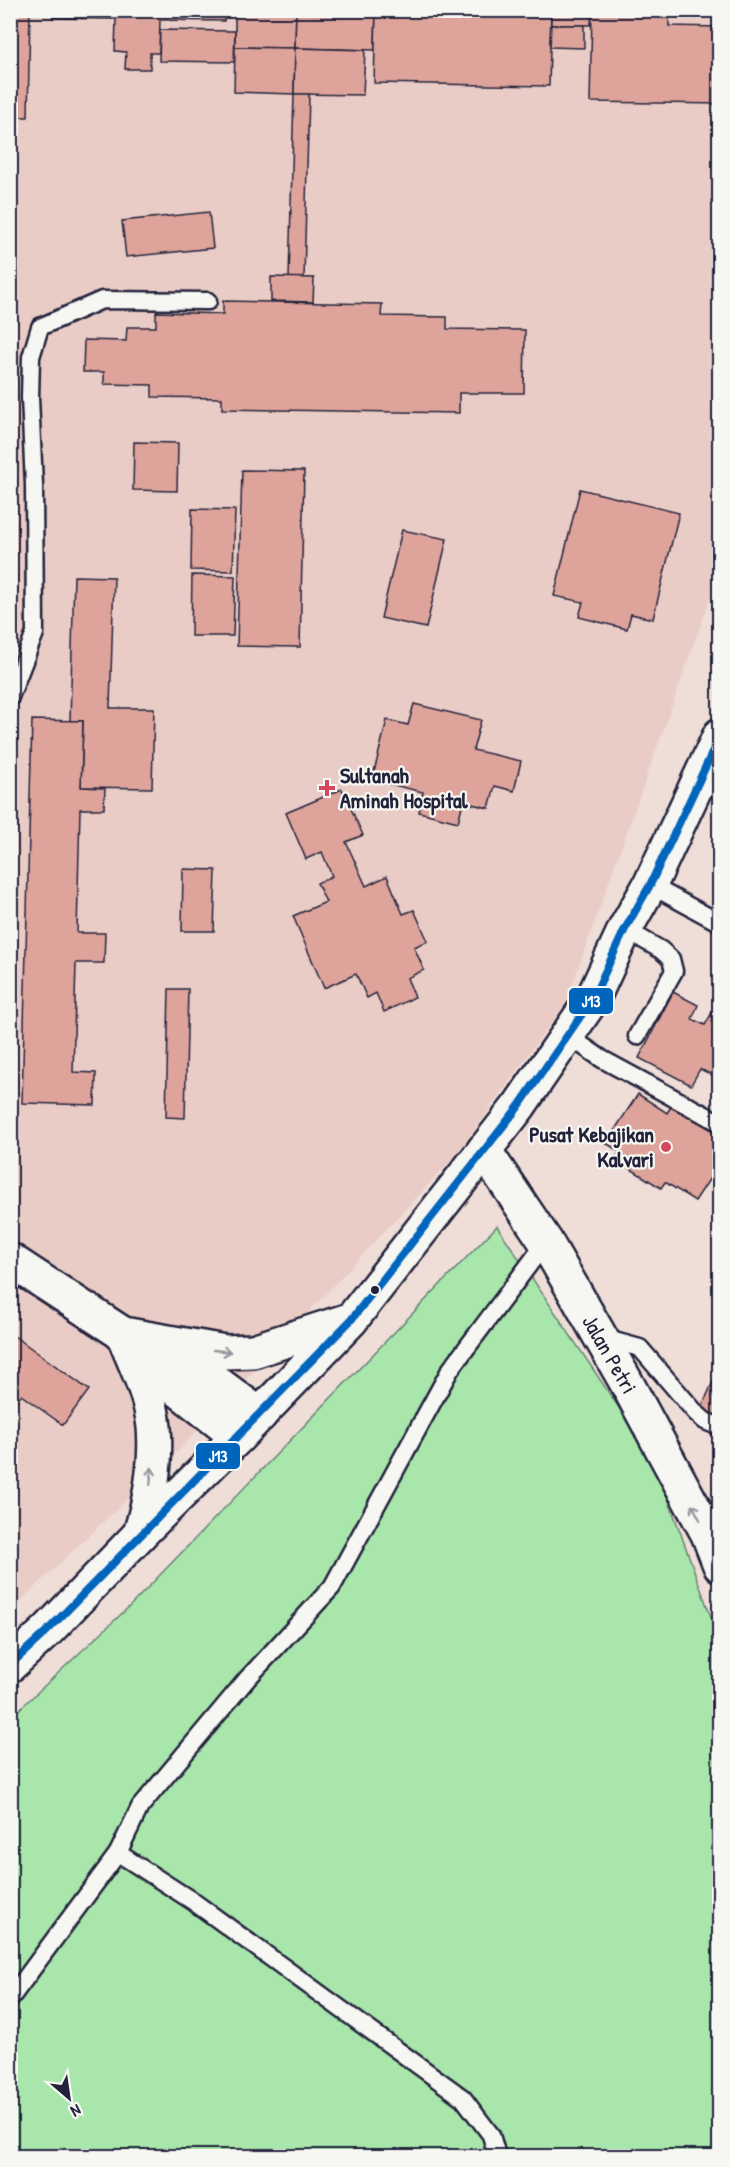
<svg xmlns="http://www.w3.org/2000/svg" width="730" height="2167" viewBox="0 0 730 2167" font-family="'Patrick Hand',sans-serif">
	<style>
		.built { fill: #eaccc6 }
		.green { fill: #a8e6ac; stroke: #658474; stroke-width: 1.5 }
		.building { fill: #dea49b; stroke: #22223b; stroke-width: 1.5 }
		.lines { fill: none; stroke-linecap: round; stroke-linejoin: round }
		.lane-casing { stroke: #22223b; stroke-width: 21 }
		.street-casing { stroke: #22223b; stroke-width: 38 }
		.secondary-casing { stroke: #22223b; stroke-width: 38 }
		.lane { stroke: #f6f6f2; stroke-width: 16 }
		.street { stroke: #f6f6f2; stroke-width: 33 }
		.secondary { stroke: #f6f6f2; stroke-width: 33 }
		.bus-1-casing { stroke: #f6f6f2; stroke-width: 12 }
		.bus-1 { stroke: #0065bd; stroke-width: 8 }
		.oneway { stroke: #9797a0 }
		.poi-dot { fill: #d1495b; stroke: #f6f6f2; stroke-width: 2 }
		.bus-dot { fill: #22223b; stroke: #f6f6f2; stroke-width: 2 }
		.labels { text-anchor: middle; stroke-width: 4.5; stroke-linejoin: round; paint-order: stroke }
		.poi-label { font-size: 22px; font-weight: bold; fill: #22223b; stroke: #f6f6f2; text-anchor: start }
		.street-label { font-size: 22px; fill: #22223b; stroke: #f6f6f2 }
		.line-badge { stroke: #f6f6f2; stroke-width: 2 }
		.badge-label { font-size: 16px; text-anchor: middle; font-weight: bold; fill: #fff }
	</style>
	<rect width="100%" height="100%" fill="#efddd8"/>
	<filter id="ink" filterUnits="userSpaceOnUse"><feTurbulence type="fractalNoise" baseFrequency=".0167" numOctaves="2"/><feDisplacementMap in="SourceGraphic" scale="12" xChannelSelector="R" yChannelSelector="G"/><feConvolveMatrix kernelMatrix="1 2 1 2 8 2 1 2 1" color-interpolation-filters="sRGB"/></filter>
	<g filter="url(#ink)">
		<polygon class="built" points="11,11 719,11 719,574 566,1002 459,1152 182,1447 11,1610"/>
		<polygon class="green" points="497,1226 654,1460 719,1639 719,2156 11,2156 11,1717 130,1606"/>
		<g class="building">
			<polygon points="10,10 30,10 28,117 10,117"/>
			<polygon points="54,10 224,10 224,21 160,20 159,53 150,53 150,69 125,69 126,52 115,51 116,19 53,18"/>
			<polygon points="235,10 296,10 295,48 235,47"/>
			<polygon points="296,10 376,10 375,50 295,48"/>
			<polygon points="376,10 551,10 549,86 374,83"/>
			<polygon points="551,10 592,10 591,25 551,25"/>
			<polygon points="592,10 669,10 669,26 720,27 720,104 590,102"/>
			<polygon points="551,25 584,25 584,48 550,47"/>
			<polygon points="160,30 235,31 234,62 159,61"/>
			<polygon points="235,47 295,48 294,94 234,92"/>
			<polygon points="295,48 365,50 363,95 294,94"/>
			<polygon points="294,94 309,94 304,278 289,278"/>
			<polygon points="209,212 213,248 126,257 122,221"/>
			<polygon points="271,277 314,278 313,302 271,301"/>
			<polygon points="223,301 382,304 381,316 447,317 447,329 525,330 524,393 459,393 459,413 222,409 222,398 152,397 152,385 104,384 104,372 83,372 84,340 126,341 127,327 156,327 156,312 223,314"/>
			<polygon points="134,442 178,443 177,491 133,490"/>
			<polygon points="242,470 304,471 300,647 237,646"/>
			<polygon points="580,489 679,513 653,619 631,614 627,629 579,617 583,602 554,596"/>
			<polygon points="192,509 235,510 233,571 191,570"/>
			<polygon points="402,530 447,539 426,628 381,618"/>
			<polygon points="192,575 235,576 233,636 191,636"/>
			<polygon points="74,576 114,577 110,708 154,708 152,788 81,787 83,721 70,721"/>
			<polygon points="414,704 481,720 473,750 521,761 514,791 495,786 489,808 463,802 458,822 419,812 423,792 372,780 387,720 408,725"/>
			<polygon points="32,720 83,721 81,787 105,788 104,809 80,809 77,933 105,933 104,963 76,963 73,1072 96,1073 95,1105 22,1103"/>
			<polygon points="342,789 363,835 346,842 366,886 387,876 403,914 414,910 428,941 414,947 424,970 407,978 415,997 384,1012 376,993 367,998 356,974 324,988 293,916 326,902 317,883 332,876 322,852 306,859 286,813"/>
			<polygon points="183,869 216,870 214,931 182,931"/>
			<polygon points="169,989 188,989 185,1118 166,1117"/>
			<polygon points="673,992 698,1005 692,1019 705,1025 720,998 720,1079 700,1069 691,1085 639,1058"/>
			<polygon points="638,1094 667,1113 672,1105 720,1135 720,1163 695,1201 665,1182 661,1188 615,1159 620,1152 606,1143"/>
			<polygon points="10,1333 89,1390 63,1425 21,1395 10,1409"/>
			<polygon points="720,1366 720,1422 699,1413"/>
		</g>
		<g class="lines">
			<defs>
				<g id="lane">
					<polyline points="10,697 35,633 34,485 30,398 31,357 40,327 102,300 208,301"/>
					<polyline points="699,778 720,790"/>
					<polyline points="650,885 720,923"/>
					<polyline points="625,929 661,950 671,959 674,971 637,1036"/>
					<polyline points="567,1035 602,1059 720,1123"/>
					<polyline points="600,1337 640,1348 696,1413 705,1421 720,1427"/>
					<polyline points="10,1999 118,1853"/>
					<polyline points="497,2156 491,2135 463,2098 194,1902 118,1853 140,1807 247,1679 332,1587 450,1370 546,1242"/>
				</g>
				<g id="street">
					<polyline points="484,1150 546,1242 625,1380 708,1534 720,1565"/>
					<polyline points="10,1260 123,1334 177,1353 260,1415"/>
					<polyline points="129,1340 157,1373 238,1437"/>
				</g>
				<g id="secondary">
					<polyline points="123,1334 225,1352 253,1351 346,1321"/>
					<path d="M123,1334C135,1364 151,1395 154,1427C157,1461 150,1502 140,1534"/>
					<polyline points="10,1665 48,1630 140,1534 238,1437 351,1320 519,1106 593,998 625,929 650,885 720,735"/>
				</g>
			</defs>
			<use href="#lane" class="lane-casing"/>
			<use href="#street" class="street-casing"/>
			<use href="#secondary" class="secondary-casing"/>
			<use href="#lane" class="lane"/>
			<use href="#street" class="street"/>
			<use href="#secondary" class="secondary"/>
			<defs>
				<polyline id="bus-1" points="10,1665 48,1630 351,1320 519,1106 593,998 625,929 650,885 720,736"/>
			</defs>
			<use href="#bus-1" class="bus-1-casing"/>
			<use href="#bus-1" class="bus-1"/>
		</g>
		<defs><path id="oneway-shaft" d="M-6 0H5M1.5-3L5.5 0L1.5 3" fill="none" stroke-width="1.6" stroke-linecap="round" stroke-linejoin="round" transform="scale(1.5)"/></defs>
		<g class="oneway">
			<use href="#oneway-shaft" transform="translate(222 1351) rotate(6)"/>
			<use href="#oneway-shaft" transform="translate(151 1476) rotate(-85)"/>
			<use href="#oneway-shaft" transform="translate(696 1512) rotate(-118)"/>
		</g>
	</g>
	<g class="poi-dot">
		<path d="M324 779h6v6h6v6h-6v6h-6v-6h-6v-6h6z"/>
		<circle cx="666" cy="1147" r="6"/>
	</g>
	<circle class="bus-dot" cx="375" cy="1290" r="5"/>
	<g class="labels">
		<g class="poi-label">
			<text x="340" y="783">Sultanah<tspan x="340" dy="25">Aminah Hospital</tspan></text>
			<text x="654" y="1142" text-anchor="end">Pusat Kebajikan<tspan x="654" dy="25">Kalvari</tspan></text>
		</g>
		<g class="street-label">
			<text transform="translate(610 1354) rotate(60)" y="8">Jalan Petri</text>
		</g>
	</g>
	<g class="line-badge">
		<rect x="568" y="987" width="46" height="28" rx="6" fill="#0065bd"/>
		<rect x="195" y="1442" width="46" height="28" rx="6" fill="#0065bd"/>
	</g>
	<g class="badge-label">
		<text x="591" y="1007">J13</text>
		<text x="218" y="1462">J13</text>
	</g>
	<rect width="730" height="2167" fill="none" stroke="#f6f6f2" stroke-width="36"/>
	<rect x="18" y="18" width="694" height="2131" fill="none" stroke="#22223b" stroke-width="2" filter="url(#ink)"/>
	<g transform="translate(69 2098) rotate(151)" stroke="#f6f6f2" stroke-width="4.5" paint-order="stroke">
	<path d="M0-4.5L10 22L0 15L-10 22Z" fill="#22223b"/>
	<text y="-9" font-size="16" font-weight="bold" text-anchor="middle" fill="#22223b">N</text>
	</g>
</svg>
